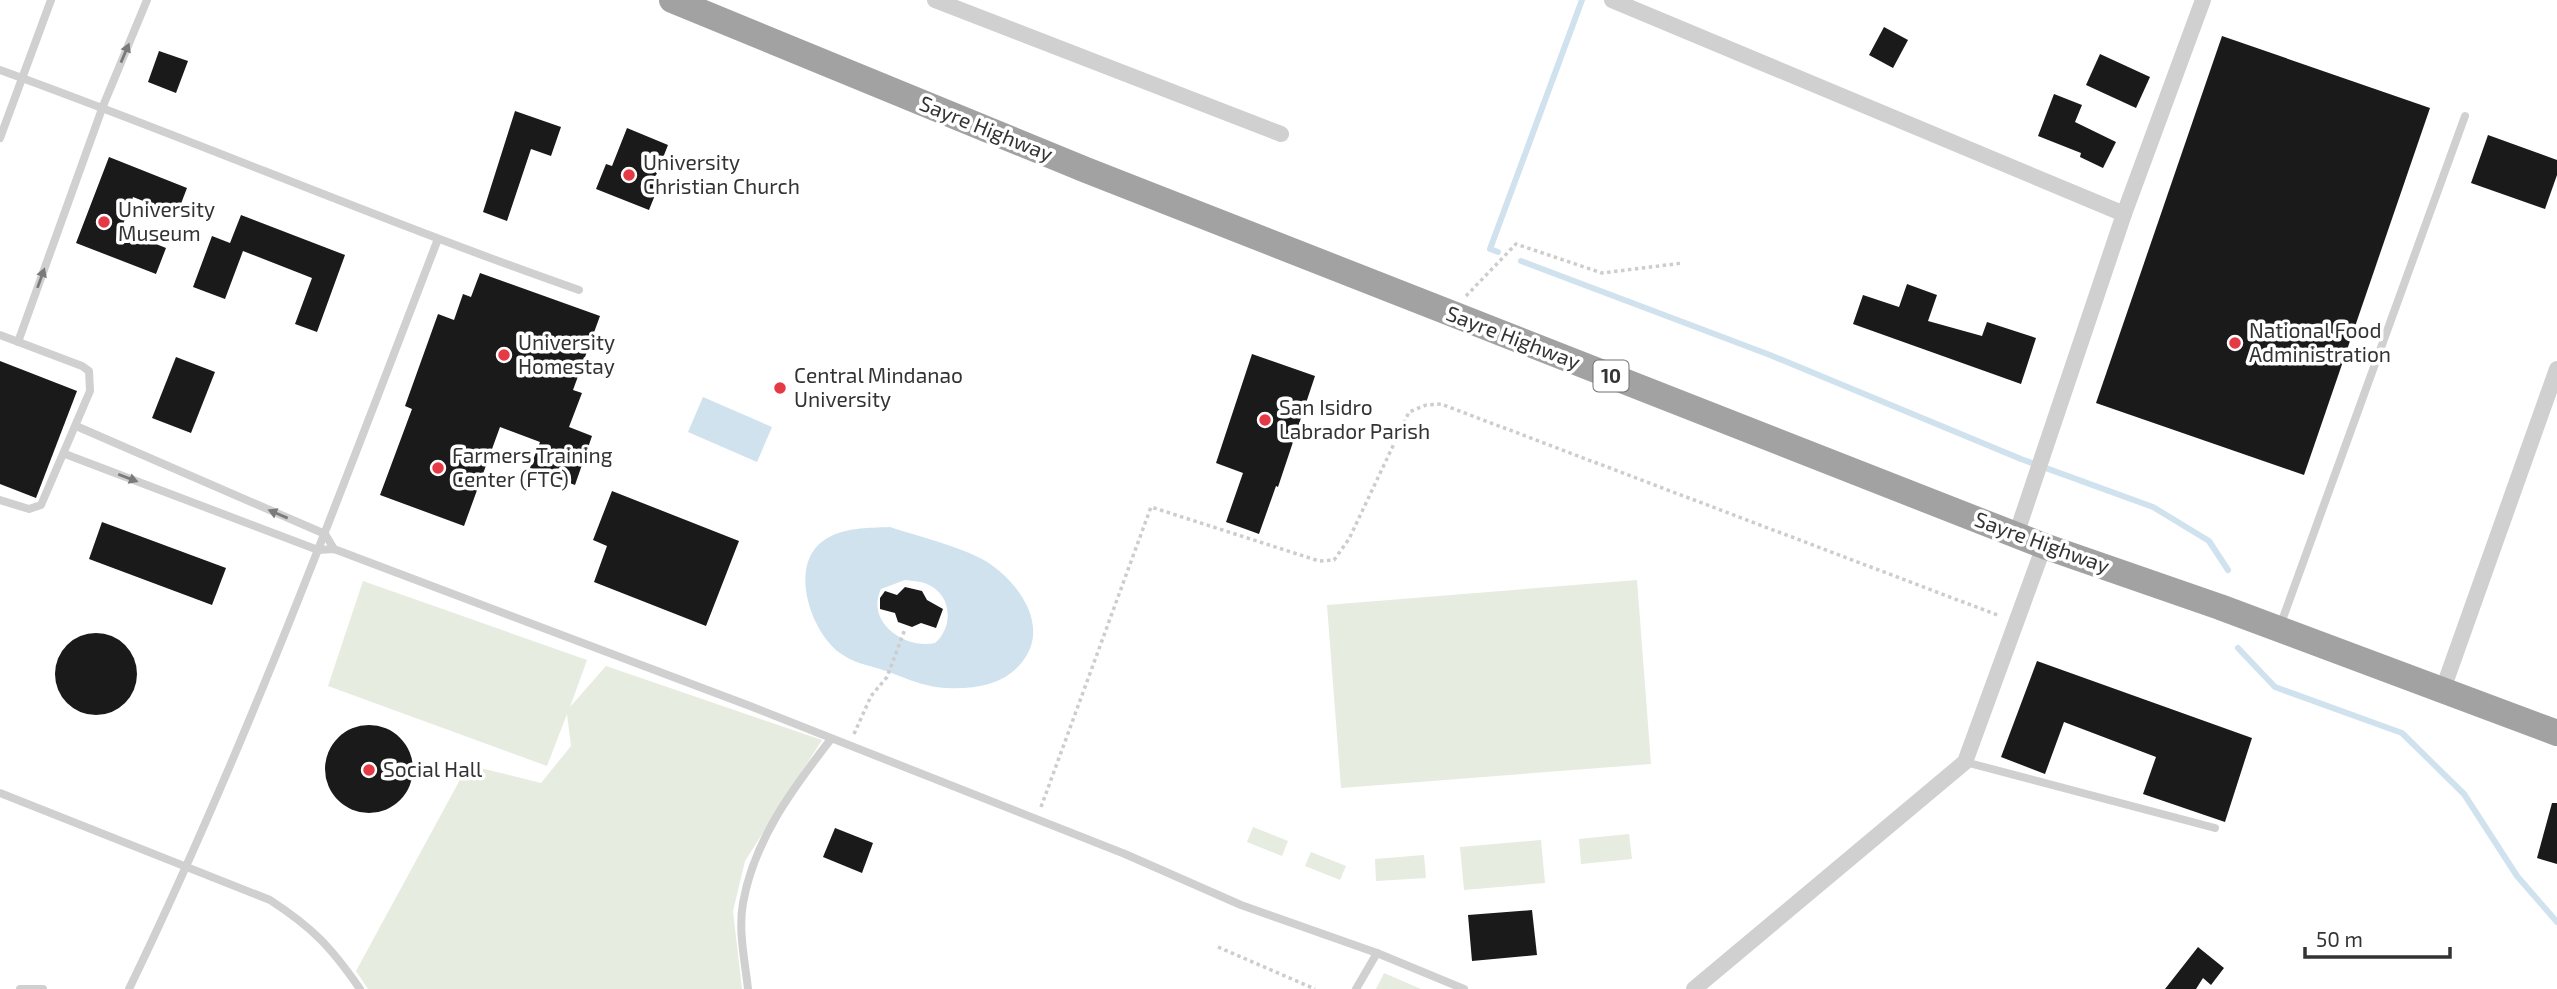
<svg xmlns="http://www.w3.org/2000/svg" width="2557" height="989" viewBox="0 0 2557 989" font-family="'Exo 2',sans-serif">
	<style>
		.green { fill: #e6ecdf }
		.water { fill: #cfe2ee; fill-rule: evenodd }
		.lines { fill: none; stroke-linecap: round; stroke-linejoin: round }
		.stream { stroke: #cfe2ee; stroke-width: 6 }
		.building { fill: #1a1a1a }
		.path { stroke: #cdcdcd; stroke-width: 3.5; stroke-dasharray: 3.5 3.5; stroke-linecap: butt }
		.service { stroke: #d0d0d0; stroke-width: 8 }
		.minor { stroke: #d0d0d0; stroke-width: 16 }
		.trunk { stroke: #a2a2a2; stroke-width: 26 }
		.oneway { fill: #7a7a7a }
		.poi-dot { fill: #e63946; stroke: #fff; stroke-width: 2.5 }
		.labels { text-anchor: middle; stroke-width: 7; stroke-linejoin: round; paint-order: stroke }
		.shield { fill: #fff; stroke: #707070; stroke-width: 2 }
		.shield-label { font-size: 19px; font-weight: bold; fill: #333 }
		.street-label { font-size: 21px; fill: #333; stroke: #fff }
		.poi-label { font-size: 21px; fill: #333; stroke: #fff; text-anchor: start }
	</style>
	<rect width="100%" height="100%" fill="#fff"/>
	<g class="green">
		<polygon points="1637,580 1651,764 1341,788 1327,605"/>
		<polygon points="363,581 587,660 570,707 606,666 822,740 745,861 733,911 742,989 368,989 356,971 468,765 541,783 571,746 567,714 547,766 328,686"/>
		<polygon points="1253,827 1288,841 1282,856 1247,842"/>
		<polygon points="1629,834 1632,859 1581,864 1579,839"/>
		<polygon points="1541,840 1545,883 1464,890 1460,847"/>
		<polygon points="1311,852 1346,866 1340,880 1305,866"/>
		<polygon points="1424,855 1426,878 1376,881 1375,859"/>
		<polygon points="1384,973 1421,989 1376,989"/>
	</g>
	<g class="water">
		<polygon points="703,397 772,427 757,462 688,432"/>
		<path d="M890,527C920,537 952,544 980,558C1013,575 1050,621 1025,658C1010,680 987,687 961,688C926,690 911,679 880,669C866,665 852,662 840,653C811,632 788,566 823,541C842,527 868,528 890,527ZM905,580C912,581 920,581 927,584C952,594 954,627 935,643C905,650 865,622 881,589Z"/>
	</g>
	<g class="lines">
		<g class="stream">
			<polyline points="1498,252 1490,249 1582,0"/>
			<polyline points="1521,261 1770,355 2021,459 2153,507 2209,541 2228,570"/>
			<polyline points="2238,648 2275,687 2402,733 2464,794 2517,876 2557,922"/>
		</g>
	</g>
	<g class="building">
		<polygon points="1884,27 1908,40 1893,68 1869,55"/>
		<polygon points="2222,36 2430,108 2304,475 2096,403"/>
		<polygon points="159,51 188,61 176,93 148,82"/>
		<polygon points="2100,54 2150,77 2136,108 2086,85"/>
		<polygon points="2054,94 2082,105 2075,122 2116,142 2103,168 2080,157 2081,153 2038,136"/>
		<polygon points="515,111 561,127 551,156 531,149 507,221 483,212"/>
		<polygon points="627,128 668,145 653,183 659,185 649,210 596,189 606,164 612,166"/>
		<polygon points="2488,135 2557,160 2557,175 2545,209 2471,183"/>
		<polygon points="109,157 187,188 177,214 133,197 121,230 166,248 156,274 76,243"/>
		<polygon points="241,215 345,255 317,332 295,324 312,278 243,251 225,299 193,287 212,236 230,243"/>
		<polygon points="480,273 600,316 573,390 582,393 569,427 592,436 575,485 530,468 540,442 500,427 464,526 380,495 412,409 405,406 438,314 454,320 463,294 471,297"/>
		<polygon points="1907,284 1937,295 1928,321 1982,336 1987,322 2036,338 2021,384 1853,324 1863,295 1899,307"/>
		<polygon points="1252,354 1315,376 1278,487 1276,486 1259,534 1226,522 1243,473 1216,463"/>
		<polygon points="176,357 215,372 191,433 152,418"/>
		<polygon points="0,361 77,391 36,498 0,484"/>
		<polygon points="612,491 739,541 706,626 594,582 607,546 593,540"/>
		<polygon points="102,522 226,568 212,605 89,559"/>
		<polygon points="905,587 922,591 927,600 943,609 936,628 921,623 912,627 898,622 895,613 880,609 880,598 885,591 897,595"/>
		<circle cx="96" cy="674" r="41"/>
		<polygon points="2037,661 2252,738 2225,822 2143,794 2156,757 2064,722 2045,774 2001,757"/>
		<circle cx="369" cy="769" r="44"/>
		<polygon points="2552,803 2557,803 2557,864 2537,858"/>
		<polygon points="835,828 873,843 862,873 823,857"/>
		<polygon points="1532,910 1537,955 1472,961 1468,915"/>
		<polygon points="2198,947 2224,968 2211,985 2203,978 2196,989 2165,989"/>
	</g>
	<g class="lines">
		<g class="path">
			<polyline points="1466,296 1516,244 1602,273 1683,263"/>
			<polyline points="854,734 871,696 887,677 905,629"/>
			<polyline points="1041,807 1151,507 1319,561 1334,560 1349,539 1409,412 1426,405 1441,404 2000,616"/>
			<polyline points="1218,947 1315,989"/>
		</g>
		<g class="service">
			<path d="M0,70C194,140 384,222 579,290"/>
			<polyline points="0,138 51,0"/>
			<polyline points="0,335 82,366 89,371 90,391 41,505 29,509 0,500"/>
			<polyline points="18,342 103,106 147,0"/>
			<polyline points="76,426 325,534 334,549"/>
			<polyline points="65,454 318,550 334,549 750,706 1125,854 1241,905 1377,953 1464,989"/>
			<polyline points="2280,626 2465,116"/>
			<polyline points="1965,762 2215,828"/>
			<path d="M0,793L270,900C313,928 331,947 360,989"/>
			<polyline points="20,989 43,989"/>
			<path d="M129,989C247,745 341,491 438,239"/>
			<path d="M748,989C745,961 738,931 743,903C754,840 793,788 831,739"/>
			<polyline points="1356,989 1377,953"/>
		</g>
		<g class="minor">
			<polyline points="935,0 1281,134"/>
			<polyline points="1612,0 2124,214"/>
			<polyline points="2016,535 2124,214 2203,0"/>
			<polyline points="2443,689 2557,369"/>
			<polyline points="1694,989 1965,762 2044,546"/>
		</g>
		<polyline class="trunk" points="672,0 1086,170 2044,546 2220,607 2557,733"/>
	</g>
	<defs><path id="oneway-solid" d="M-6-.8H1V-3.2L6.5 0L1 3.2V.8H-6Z" transform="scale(1.75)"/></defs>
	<g class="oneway">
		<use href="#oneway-solid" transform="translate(125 53) rotate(-67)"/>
		<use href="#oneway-solid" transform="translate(41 278) rotate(-70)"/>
		<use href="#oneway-solid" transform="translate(128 478) rotate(21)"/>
		<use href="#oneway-solid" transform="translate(278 514) rotate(-157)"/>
	</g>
	<g class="poi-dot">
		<circle cx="629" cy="175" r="7"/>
		<circle cx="104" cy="222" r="7"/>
		<circle cx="2235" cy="343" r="7"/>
		<circle cx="504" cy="355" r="7"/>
		<circle cx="780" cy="388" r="7"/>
		<circle cx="1265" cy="420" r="7"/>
		<circle cx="438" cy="468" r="7"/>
		<circle cx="369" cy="770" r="7"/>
	</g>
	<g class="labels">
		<rect class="shield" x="1593.5" y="360.5" width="35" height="31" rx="5"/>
		<g class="shield-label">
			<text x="1611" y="383">10</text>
		</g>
		<g class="street-label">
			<text transform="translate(986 129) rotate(22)" y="7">Sayre Highway</text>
			<text transform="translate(1513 338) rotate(21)" y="7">Sayre Highway</text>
			<text transform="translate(2042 543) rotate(20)" y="7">Sayre Highway</text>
		</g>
		<g class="poi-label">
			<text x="643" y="170">University<tspan x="643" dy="24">Christian Church</tspan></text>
			<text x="118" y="217">University<tspan x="118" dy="24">Museum</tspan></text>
			<text x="2249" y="338">National Food<tspan x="2249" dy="24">Administration</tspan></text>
			<text x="518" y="350">University<tspan x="518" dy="24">Homestay</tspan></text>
			<text x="794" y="383">Central Mindanao<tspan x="794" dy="24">University</tspan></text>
			<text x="1279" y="415">San Isidro<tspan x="1279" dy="24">Labrador Parish</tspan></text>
			<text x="452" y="463">Farmers Training<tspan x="452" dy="24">Center (FTC)</tspan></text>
			<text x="383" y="777">Social Hall</text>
		</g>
	</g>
	<path d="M2305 947v10h145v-10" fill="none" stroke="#333333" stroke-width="3.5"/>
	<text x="2316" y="947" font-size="21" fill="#333333" stroke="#ffffff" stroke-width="5" paint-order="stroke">50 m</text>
</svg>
